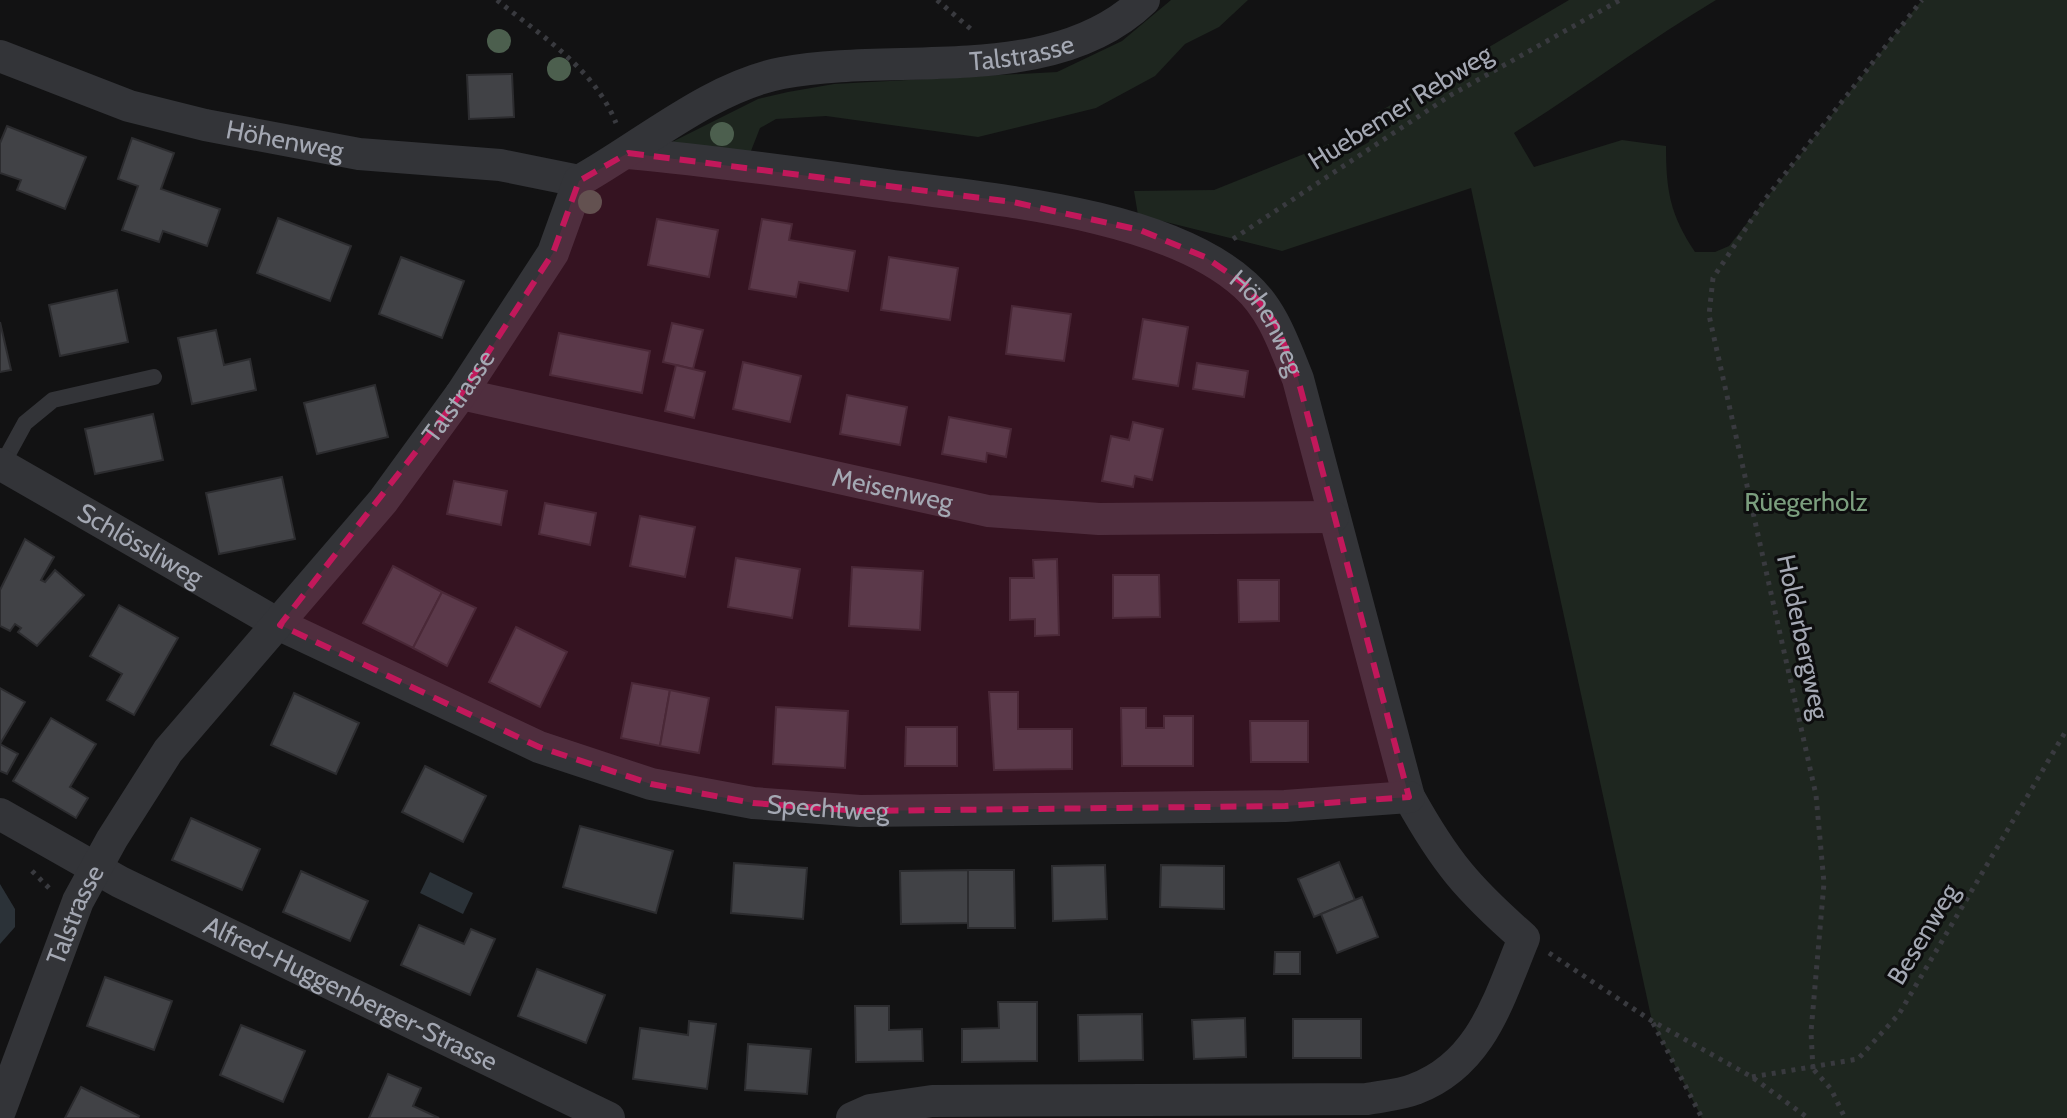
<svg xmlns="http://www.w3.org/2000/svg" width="2067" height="1118" viewBox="0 0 2067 1118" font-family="Cabin,sans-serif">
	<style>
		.green { fill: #1e261f }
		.water { fill: #2b3238 }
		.building { fill: #414246; stroke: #2c2c2f; stroke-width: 2 }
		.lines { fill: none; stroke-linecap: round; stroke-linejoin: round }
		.path { stroke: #393a3f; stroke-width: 5; stroke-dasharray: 4 6; stroke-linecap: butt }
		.service { stroke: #333438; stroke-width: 16 }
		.minor { stroke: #333438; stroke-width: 32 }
		.tree { fill: #4c5f4e }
		.marked { fill: #c2185b; fill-opacity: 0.2; stroke: #c2185b; stroke-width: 6; stroke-dasharray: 16 10; stroke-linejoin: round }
		.labels { text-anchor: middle; stroke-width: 6; stroke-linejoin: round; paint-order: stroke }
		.street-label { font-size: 26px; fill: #a4a8b3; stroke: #0d0d0e }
		.park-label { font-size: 26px; fill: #7b9e7e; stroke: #0d0d0e }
	</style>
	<rect width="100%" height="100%" fill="#121213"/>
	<g class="green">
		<polygon points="1171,0 1248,0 1219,27 1185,44 1155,76 1096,108 978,137 826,116 776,119 760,128 749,156 660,148 758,99 788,92 834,84 1057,72 1122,41"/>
		<path d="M1569,0H1716C1646,42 1582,90 1514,133L1534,167L1622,140L1666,146C1666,191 1670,214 1695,252H1715L1729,246L1922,0H2067V1118H1702L1652,1021L1471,188L1282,251L1138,215L1134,191L1214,190L1334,142L1350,153L1369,142L1377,113Z"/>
	</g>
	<g class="water">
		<polygon points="430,872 473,893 463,914 420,893"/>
		<polygon points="0,884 15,909 15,927 0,944"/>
	</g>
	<g class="building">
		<polygon points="512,74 514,117 469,119 467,75"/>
		<polygon points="7,126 86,157 65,209 17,190 21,180 0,173 0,143"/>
		<polygon points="132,138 174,153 161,189 220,209 207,246 163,231 159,242 122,230 138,186 118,179"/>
		<polygon points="278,218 351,246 330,301 257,273"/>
		<polygon points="657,219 718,230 709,277 648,265"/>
		<polygon points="762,219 792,224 789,240 855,251 848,291 799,282 796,297 749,289"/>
		<polygon points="401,257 464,281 442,338 379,314"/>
		<polygon points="889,257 958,268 950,320 881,310"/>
		<polygon points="117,290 128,342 60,356 49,305"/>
		<polygon points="1012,306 1071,314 1064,361 1006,354"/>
		<polygon points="1143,319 1188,327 1178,386 1133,379"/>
		<polygon points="0,322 11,370 0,372"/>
		<polygon points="672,323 703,330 693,369 663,362"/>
		<polygon points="216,330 224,365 250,359 256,390 192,404 178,338"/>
		<polygon points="559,333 650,351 642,393 550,375"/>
		<polygon points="743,362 801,376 790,422 733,409"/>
		<polygon points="1197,363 1248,371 1244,397 1193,389"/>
		<polygon points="676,365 705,372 694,418 665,411"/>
		<polygon points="375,385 388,437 317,454 304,403"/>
		<polygon points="847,395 907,407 900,445 840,434"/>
		<polygon points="153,414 163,460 95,474 85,429"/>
		<polygon points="949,417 1011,429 1006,457 987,453 986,462 942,454"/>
		<polygon points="1133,422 1163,429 1152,480 1135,476 1133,487 1102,481 1111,436 1129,440"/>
		<polygon points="282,477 295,539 219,554 206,493"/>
		<polygon points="454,481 507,491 501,525 447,514"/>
		<polygon points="545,503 596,513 590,545 539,534"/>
		<polygon points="640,516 695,527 685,577 630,566"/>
		<polygon points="25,539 54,557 41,580 45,582 55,570 84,595 37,646 18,632 21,628 15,624 10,631 0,626 0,590"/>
		<polygon points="736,558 800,569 792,618 728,607"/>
		<polygon points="1057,559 1059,635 1035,636 1035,619 1010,620 1010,578 1034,578 1033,560"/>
		<polygon points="393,566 442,592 413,648 363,623"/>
		<polygon points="852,567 923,571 920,630 849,626"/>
		<polygon points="1113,575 1159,575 1160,617 1113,618"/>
		<polygon points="1238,580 1279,580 1279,621 1239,622"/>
		<polygon points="442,592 476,608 447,666 413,648"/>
		<polygon points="119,605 178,638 134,715 107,700 122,674 90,656"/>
		<polygon points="516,627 567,652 540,707 489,682"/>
		<polygon points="632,683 670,690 660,746 621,738"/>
		<polygon points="0,688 25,702 0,744 18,754 7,774 0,771"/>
		<polygon points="670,690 709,698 699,753 660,746"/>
		<polygon points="989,692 1018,692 1018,729 1072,729 1072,769 994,770"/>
		<polygon points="294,693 359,723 336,774 271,745"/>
		<polygon points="776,707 848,711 845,768 773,764"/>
		<polygon points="1121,708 1146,708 1146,728 1164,728 1164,716 1193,716 1193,766 1122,766"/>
		<polygon points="51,718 96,744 70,787 88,798 76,818 13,781"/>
		<polygon points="1250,721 1308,721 1308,762 1251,762"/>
		<polygon points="906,727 957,727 957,766 905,766"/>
		<polygon points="425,766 486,796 463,842 402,812"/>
		<polygon points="191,818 260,849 242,890 172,860"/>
		<polygon points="580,826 673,851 656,913 563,887"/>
		<polygon points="1339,862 1355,900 1314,917 1298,879"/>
		<polygon points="734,863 807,868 803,919 731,913"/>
		<polygon points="1105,865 1107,919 1053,921 1052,866"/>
		<polygon points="1161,865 1224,866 1224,909 1160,907"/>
		<polygon points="968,870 968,923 901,924 900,871"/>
		<polygon points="968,870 1014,870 1015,928 968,928"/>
		<polygon points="301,871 368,901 350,941 283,912"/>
		<polygon points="1362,897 1378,937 1337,953 1321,914"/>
		<polygon points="419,925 464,944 471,929 495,939 470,995 401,965"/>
		<polygon points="1275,952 1300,952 1300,974 1274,974"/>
		<polygon points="537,969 605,995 586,1043 518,1016"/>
		<polygon points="105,977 172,1001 154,1050 87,1026"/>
		<polygon points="998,1002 1037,1002 1037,1061 962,1062 962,1029 999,1028"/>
		<polygon points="855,1006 889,1006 889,1030 922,1029 923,1061 856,1062"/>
		<polygon points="1142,1014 1143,1060 1079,1061 1078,1015"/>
		<polygon points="1245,1018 1246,1057 1194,1059 1192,1020"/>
		<rect x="1293" y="1019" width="68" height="39"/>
		<polygon points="689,1021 716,1024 707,1089 633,1079 640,1028 688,1035"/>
		<polygon points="241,1025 305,1051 283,1102 220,1075"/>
		<polygon points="748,1044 811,1049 807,1094 745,1090"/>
		<polygon points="388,1074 421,1088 413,1106 439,1118 369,1118"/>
		<polygon points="81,1087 139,1116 138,1118 65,1118"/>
	</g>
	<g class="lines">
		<g class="path">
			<path d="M497,0C541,36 594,68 616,123"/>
			<polyline points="937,0 972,30"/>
			<polyline points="1233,239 1451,95 1620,0"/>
			<polyline points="32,871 51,890"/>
			<polyline points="1549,953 1652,1021 1752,1077 1808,1118"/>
			<polyline points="1653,1023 1702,1118"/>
			<polyline points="1813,1069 1811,1032 1824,883 1816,795 1709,315 1713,278 1766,198 1922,0"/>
			<polyline points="1814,1070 1831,1089 1845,1118"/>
			<polyline points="1752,1077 1858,1059 1899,1014 2067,729"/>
		</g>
		<polyline class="service" points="2,465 25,423 53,400 154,377"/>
		<g class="minor">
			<path id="s1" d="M0,56L129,106L205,125L359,154L500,165L579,181"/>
			<path id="s2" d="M628,153C715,161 801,173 887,185C991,199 1166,213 1245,285C1273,310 1284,345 1298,379L1409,797C1445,862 1468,889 1524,938C1499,998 1482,1064 1415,1089C1400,1095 1382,1096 1367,1099L932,1101L870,1110L852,1118"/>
			<path id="s3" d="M461,394L988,511L1099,519L1333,517"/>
			<path id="s4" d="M0,464L280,625L539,747L651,784L753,803L860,811L1285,806L1409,797"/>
			<path id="s5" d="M0,814L120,882L609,1118"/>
			<path id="s6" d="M0,1111L78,901L112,839L168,751L383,501L461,394L553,253L579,181C642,146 710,87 782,73C897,51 1053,88 1144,0"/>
		</g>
	</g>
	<g class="tree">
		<circle cx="499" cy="41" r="12"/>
		<circle cx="559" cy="69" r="12"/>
		<circle cx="722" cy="134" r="12"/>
		<circle cx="590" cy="202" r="12"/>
	</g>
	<path class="marked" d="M628,153L1013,202L1140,230L1205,257L1246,285L1276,324L1298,379L1409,797L1285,806L860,811L753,803L651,784L539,747L280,625L461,394L553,253L579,181Z"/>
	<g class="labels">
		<g class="street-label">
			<text dy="9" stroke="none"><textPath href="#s6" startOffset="1578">Talstrasse</textPath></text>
			<text transform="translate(1400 107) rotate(-32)" y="9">Huebemer Rebweg</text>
			<text dy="9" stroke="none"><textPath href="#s1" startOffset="298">Höhenweg</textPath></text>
			<text dy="9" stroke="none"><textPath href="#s2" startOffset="682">Höhenweg</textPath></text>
			<text dy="9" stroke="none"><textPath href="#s6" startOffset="858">Talstrasse</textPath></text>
			<text dy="9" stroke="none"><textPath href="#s3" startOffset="442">Meisenweg</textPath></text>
			<text dy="9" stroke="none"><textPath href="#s4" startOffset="162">Schlössliweg</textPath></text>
			<text transform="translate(1803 637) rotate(78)" y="9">Holderbergweg</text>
			<text dy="9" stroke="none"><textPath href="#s4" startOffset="906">Spechtweg</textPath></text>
			<text dy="9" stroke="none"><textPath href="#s6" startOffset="210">Talstrasse</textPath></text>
			<text transform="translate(1923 934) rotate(-59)" y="9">Besenweg</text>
			<text dy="9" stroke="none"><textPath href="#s5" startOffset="394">Alfred-Huggenberger-Strasse</textPath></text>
		</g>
		<g class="park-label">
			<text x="1806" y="511">Rüegerholz</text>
		</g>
	</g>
</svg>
